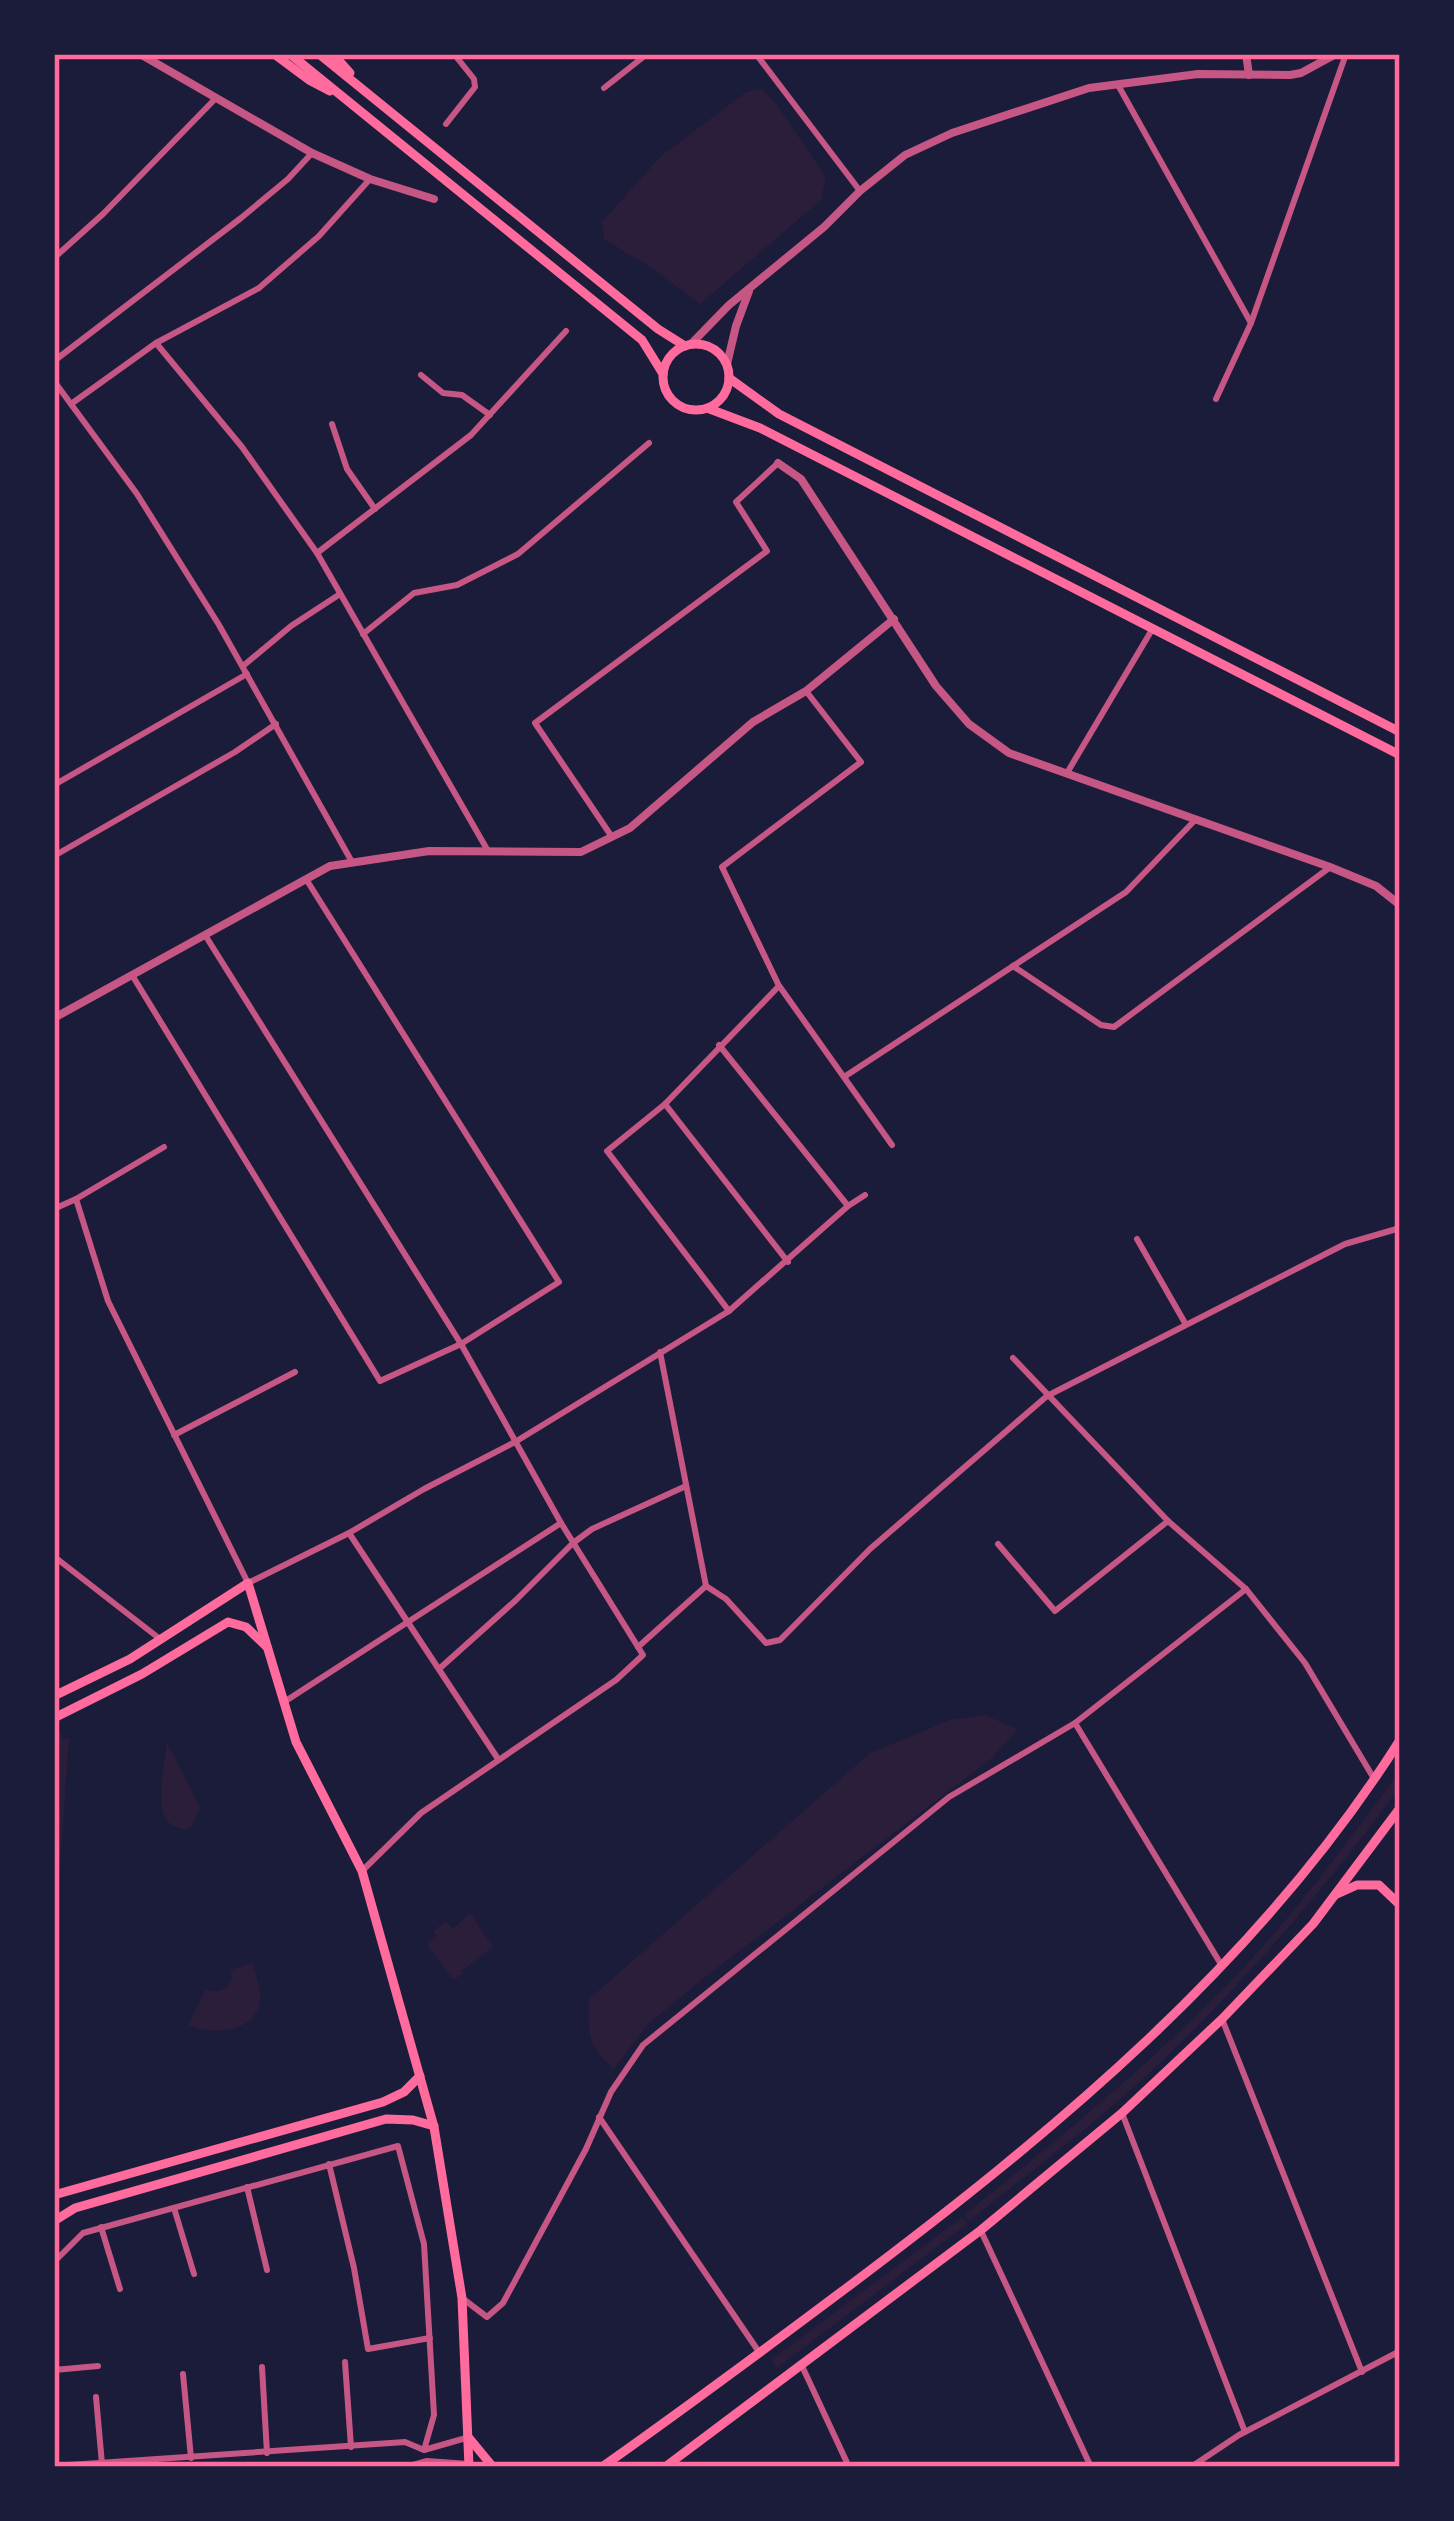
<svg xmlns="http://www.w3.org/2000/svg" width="1454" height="2521" viewBox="0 0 1454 2521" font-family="'Varela Round',sans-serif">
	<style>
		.green { fill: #2a1e3b }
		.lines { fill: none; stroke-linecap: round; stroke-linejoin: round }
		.minor { stroke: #c65784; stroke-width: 6 }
		.tertiary { stroke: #c65784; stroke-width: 8 }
		.secondary { stroke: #ff6b9d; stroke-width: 9 }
		.neatline { fill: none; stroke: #ff6b9d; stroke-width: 4.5 }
	</style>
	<rect width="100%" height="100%" fill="#1b1b3a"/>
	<g class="green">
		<polygon points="762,89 777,105 826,177 821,200 700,304 655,270 604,239 602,222 661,156 746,92"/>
		<path d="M985,1715L1018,1729L992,1758L704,1978L648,2024L614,2069C587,2045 588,2035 589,1999L870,1753L950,1720Z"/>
		<polygon points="60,1731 62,1739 69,1739 54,1945 54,1734"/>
		<path d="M167,1743L200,1808L192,1825L185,1830C175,1827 166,1824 163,1813C158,1797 165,1760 167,1743Z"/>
		<path d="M1393,1780L1400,1787C1327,1886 1249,1978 1160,2063C1100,2120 1033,2170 969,2221L964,2215C1052,2144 1140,2073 1219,1993C1284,1928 1339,1854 1393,1780Z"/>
		<polygon points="470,1913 493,1947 461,1971 463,1974 453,1980 427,1944 437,1936 433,1931 446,1921 453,1929"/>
		<path d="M252,1963C255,1974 262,1988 260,2001C255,2034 211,2035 188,2025L206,1989C221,1996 234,1986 231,1970Z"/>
		<polygon points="963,2217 967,2224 777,2368 771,2360"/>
	</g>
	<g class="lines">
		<g class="minor">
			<polyline points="756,54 860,191"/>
			<polyline points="1118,85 1251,323"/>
			<polyline points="604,88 647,54"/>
			<polyline points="446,124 475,87 474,79 454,54"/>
			<polyline points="54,258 103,214 215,99"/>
			<polyline points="156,343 242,447 317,553 488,851"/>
			<polyline points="54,361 241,218 288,179 312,153"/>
			<polyline points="421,375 443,393 462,395 490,415"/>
			<polyline points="54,381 137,494 219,625 352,862"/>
			<polyline points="1216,399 1251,323 1346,54"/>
			<polyline points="71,404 156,343 259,288 319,236 370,179"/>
			<polyline points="332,424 347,469 375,509"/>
			<polyline points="317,553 471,435 566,331"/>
			<polyline points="363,634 414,593 457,585 518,554 649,443"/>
			<polyline points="243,666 291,626 340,594"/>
			<polyline points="1067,773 1153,628"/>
			<polyline points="54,785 247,674"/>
			<polyline points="612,837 535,723 767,551 736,502 778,463"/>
			<polyline points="54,856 235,752 276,724"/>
			<polyline points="205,935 461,1344 561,1523 643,1655 616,1680 421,1813 362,1871"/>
			<polyline points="1013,966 1101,1025 1114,1027 1329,868"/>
			<polyline points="132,975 380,1381 461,1344 559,1282 306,879"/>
			<polyline points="780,987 892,1145"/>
			<polyline points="719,1045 848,1206"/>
			<polyline points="844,1077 1126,892 1196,819"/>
			<polyline points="665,1104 788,1262"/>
			<polyline points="76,1199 164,1147"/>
			<polyline points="54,1206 56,1208 76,1199 108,1301 248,1583 349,1533 424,1489 515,1442 729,1311 848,1206 865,1195"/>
			<polyline points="1137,1239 1185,1323"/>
			<polyline points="729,1311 607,1151 665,1104 779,986 722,867 861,762 806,691"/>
			<polyline points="660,1352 706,1586"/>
			<polyline points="1013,1358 1168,1521 1246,1589 1305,1663 1373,1777"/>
			<polyline points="174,1435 295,1372"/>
			<polyline points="349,1533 498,1759"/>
			<polyline points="998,1544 1055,1611 1168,1521"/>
			<polyline points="56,1558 160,1639"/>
			<polyline points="638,1647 706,1586 726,1599 766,1643 780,1640 870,1549 1047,1396 1345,1244 1400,1228"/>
			<polyline points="439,1669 516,1600 573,1543 592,1529 686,1486"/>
			<polyline points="284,1702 561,1523"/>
			<polyline points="1075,1723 1222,1966"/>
			<polyline points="1222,2019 1362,2372"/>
			<polyline points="1122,2113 1245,2432"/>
			<polyline points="599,2117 759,2352"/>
			<polyline points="329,2164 354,2268 368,2349 430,2338"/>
			<polyline points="247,2187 267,2270"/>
			<polyline points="174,2208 194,2274"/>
			<polyline points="101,2227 120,2289"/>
			<polyline points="981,2231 1091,2467"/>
			<polyline points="54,2262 83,2233 398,2146 424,2244 434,2415 424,2450"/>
			<polyline points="462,2298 487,2317 503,2303 586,2149 611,2092 643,2045 949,1797 1075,1723 1246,1589"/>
			<polyline points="345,2362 351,2447"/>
			<polyline points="802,2366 849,2467"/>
			<polyline points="262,2367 267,2453"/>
			<polyline points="54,2370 98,2366"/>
			<polyline points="183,2374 191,2458"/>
			<polyline points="96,2397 102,2464"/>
			<polyline points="54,2466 405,2442 424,2450 466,2438"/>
			<polyline points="406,2467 427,2461 469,2464"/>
			<polyline points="1191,2467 1239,2435 1400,2351"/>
		</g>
		<g class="tertiary">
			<polyline points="140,54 312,153 370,179 434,199"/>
			<polyline points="1246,54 1249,75"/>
			<polyline points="691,344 729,305 824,227 860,191 905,155 952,133 1089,88 1198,74 1290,75 1301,73 1336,54"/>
			<polyline points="727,364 736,326 749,291"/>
			<polyline points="778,463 801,479 936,686 969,724 1009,753 1330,867 1376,886 1400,905"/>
			<polyline points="54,1018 330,866 429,851 581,852 630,828 753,722 806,691 894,619"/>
		</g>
		<g class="secondary">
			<polyline points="274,54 309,80 330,91"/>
			<polyline points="290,54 642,340 663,374"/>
			<polyline points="319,54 658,329 685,346"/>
			<polyline points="333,54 350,73"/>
			<circle cx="696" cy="377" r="33"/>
			<polyline points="729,378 779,414 1400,732"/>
			<polyline points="707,408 760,428 1400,755"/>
			<polyline points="54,1696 130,1659 248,1583 296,1742 362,1871 434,2127 462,2298 469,2467"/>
			<polyline points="54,1718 142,1674 228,1622 246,1627 267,1647"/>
			<polyline points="1337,1894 1357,1885 1379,1885 1400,1905"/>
			<polyline points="54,2195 383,2102 404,2092 420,2076"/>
			<polyline points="54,2221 75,2208 386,2119 413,2120 434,2126"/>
			<polyline points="469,2438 493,2467"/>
			<path d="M602,2467C684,2409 765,2349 845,2289C1053,2133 1260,1962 1400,1740"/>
			<polyline points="665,2467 981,2230 1122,2113 1222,2019 1313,1924 1400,1808"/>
		</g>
	</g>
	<rect width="1454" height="2521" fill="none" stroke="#1b1b3a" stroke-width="114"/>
	<rect x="57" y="57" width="1340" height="2407" class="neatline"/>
</svg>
